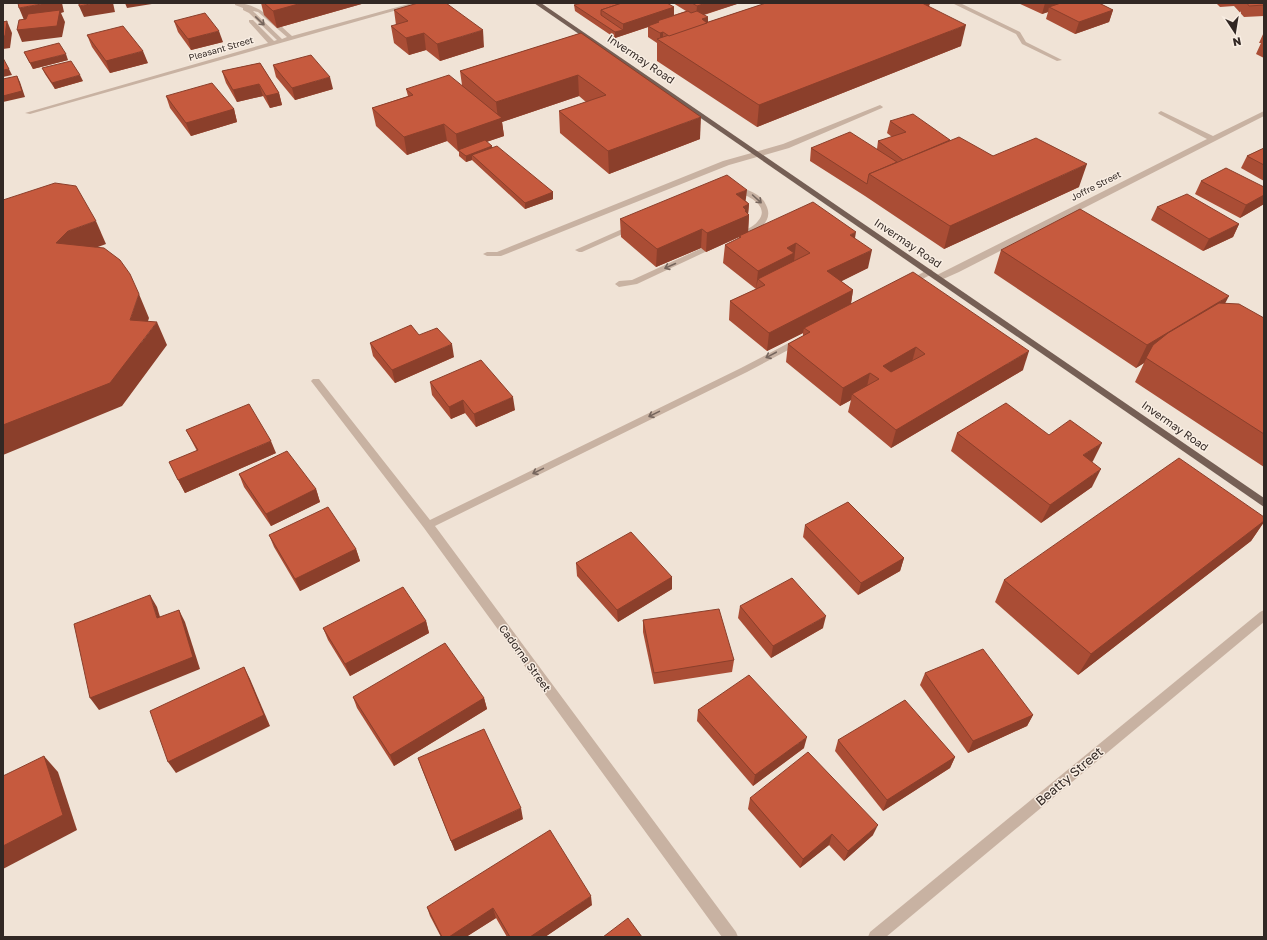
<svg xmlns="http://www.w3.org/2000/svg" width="1267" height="940" viewBox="0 0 1267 940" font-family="'Golos Text',sans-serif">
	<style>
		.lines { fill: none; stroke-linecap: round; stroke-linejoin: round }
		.minor { fill: #c8b2a2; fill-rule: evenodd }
		.major { fill: #755f55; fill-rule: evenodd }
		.wall { fill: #aa4d35 }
		.shaded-wall { fill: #8b3f2b }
		.building { fill: #c65a3e; stroke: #8b3f2b; fill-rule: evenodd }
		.oneway { stroke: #76665d }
		.labels { text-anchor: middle; stroke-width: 3; stroke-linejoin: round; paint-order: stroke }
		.far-street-label { font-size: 9px; fill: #322824; stroke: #f8ede2 }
		.street-label { font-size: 11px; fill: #322824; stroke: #f8ede2 }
		.near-street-label { font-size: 13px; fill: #322824; stroke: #f8ede2 }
	</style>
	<rect width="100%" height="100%" fill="#f0e3d6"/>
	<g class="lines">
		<g class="minor">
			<path d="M235,3C259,3 275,21 292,36L412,3H422L30,114L25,113L268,43L249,22V20H253L274,41L277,40L249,13L243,10V8L235,5ZM253,11L258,12L287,37L282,39Z"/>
			<polygon points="952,3 960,3 1020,32 1026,42 1062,60 1057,61 1022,44 1016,34"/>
			<polygon points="880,105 883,107 882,108 789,148 729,165 501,256 487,256 483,254 487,252 497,252 723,161 783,144"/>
			<polygon points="1161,111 1213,136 1262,112 1264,111 1264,116 959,272 941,280 935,280 934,278 935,276 1207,139 1159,114 1158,113"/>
			<path d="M732,187C738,186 745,189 750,191C757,194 763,198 766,205C776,224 751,235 736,238L732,236L733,234C742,231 753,228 758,221C772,205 744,193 732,191Z"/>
			<polygon points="629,226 632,226 636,228 582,252 579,252 575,250"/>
			<polygon points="713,243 716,243 720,245 637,284 619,287 615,284 619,281 632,280"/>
			<polygon points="929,269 932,270 933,272 932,274 913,284 910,285 906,282"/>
			<polygon points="800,337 804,340 803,342 747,372 435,526 736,932 738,937 722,937 424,528 311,381 313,379 319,379 430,520 741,368"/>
			<polygon points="1264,610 1264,622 886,937 868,937 870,932 1260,612"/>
		</g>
		<polygon class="major" points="534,3 541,3 1264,498 1264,507"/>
	</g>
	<g class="wall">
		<polygon points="261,3 365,3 277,28 264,15"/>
		<polygon points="622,3 668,3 668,4 674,7 674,15 686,11 673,3 740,3 704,15 708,22 766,3 930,3 929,6 961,46 757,127 657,61 657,43 648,37 648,27 615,38 575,11 574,5 619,4"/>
		<polygon points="1018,3 1099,3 1113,10 1109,22 1075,34 1046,19 1048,12 1042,14"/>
		<polygon points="1216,3 1264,3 1264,16 1244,17 1234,6 1220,7"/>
		<polygon points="394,10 484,47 440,61 426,50 409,55 394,43 391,26 396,25"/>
		<polygon points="174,21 223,42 191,50 178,32"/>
		<polygon points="1264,32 1264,58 1256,54 1261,43 1259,43"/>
		<polygon points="581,33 700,139 609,174 560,133 559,111 586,102 579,96 502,122 504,136 486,142 492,146 492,147 553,192 553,199 525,209 473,161 472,160 466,162 459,156 459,152 447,141 407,155 376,126 372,108 408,96 406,89 462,85 460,71"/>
		<polygon points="87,35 148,63 110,73 92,47"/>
		<polygon points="24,52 68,60 33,69"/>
		<polygon points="260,63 279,93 282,105 270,108 263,96 237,102 226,83 222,71"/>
		<polygon points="273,65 333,89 295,100 276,77"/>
		<polygon points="42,68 83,81 55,89 45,74"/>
		<polygon points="166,96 234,109 237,122 191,136 170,108"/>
		<polygon points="890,121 950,140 1079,187 944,249 865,196 810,161 811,148 877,149 878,141 892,137 887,133"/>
		<polygon points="1264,148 1264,181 1241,168 1247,156"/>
		<polygon points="1201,181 1264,187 1264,204 1240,218 1195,194"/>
		<polygon points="746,201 749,204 748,214 749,215 748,232 855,239 868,268 841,281 853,290 851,304 1023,370 891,448 848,412 851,400 840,406 786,362 788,344 803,336 803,333 767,351 729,320 730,301 756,289 723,263 725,245 739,239 739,237 706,252 701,248 656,267 621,237 620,219"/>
		<polygon points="1157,207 1239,224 1233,237 1203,251 1151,220"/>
		<polygon points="1001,250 1225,303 1264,318 1264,467 1135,382 1144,363 1136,368 994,273"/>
		<polygon points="419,335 454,357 395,383 373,356 370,343"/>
		<polygon points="430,382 515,410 476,427 465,413 451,419 432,395"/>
		<polygon points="186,430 276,453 185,493 169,462 197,451"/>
		<polygon points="957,433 1049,435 1093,461 1092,462 1092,487 1041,523 951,451"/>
		<polygon points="239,474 316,489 320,502 271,526 244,487"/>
		<polygon points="1264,517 1264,522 1251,541 1078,675 995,602 1004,580"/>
		<polygon points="805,525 904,558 900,571 858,595 803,537"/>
		<polygon points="269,535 356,549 360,561 300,591 274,547"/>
		<polygon points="576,563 672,577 672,589 618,622 577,576"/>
		<polygon points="740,606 823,628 771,658 738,618"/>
		<polygon points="643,620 734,660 732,672 654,684 643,632"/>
		<polygon points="426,621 429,633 350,676 328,640 323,628"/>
		<polygon points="925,673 1033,715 1027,726 968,753 920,685"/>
		<polygon points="353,697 484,698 487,709 394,766 357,708"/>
		<polygon points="698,710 804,748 753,786 697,721"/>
		<polygon points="838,740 955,757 950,768 883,811 835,751"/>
		<polygon points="418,758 523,819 455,851 422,769"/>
		<polygon points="750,798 873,835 844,861 829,845 800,868 748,809"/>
		<polygon points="592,905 545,937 507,937 496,918 466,937 441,937 430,916 427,907"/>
	</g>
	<g class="shaded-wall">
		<polygon points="47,3 62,3 64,12 61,13 65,22 62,37 22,42 17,30 24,20 19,8"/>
		<polygon points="96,3 113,3 115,12 84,17 79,6"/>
		<polygon points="125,3 158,3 127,8"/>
		<polygon points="302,3 365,3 277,28 273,11"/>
		<polygon points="706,3 740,3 696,17 697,6"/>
		<polygon points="905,3 930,3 929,6"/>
		<polygon points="1045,3 1071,3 1049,7 1048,12 1042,14"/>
		<polygon points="674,7 674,19 659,22 657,21 657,24 648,26 648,27 615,38 615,32 623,30 623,24"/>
		<polygon points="1113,10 1109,22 1075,34 1079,22"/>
		<polygon points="708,17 708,27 711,37 673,50 674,39 702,19"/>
		<polygon points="7,21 12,33 10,48 3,49 3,36"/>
		<polygon points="966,25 961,46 757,127 759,105"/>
		<polygon points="483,30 484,47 440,61 437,44"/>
		<polygon points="219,31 223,42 191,50 188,39"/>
		<polygon points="663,32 663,43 660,41 660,33"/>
		<polygon points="424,33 426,50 409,55 406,38"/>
		<polygon points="143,51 148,63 110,73 106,61"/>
		<polygon points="66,54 68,60 33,69 30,63"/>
		<polygon points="9,69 12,75 3,77 3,70"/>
		<polygon points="80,75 83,81 55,89 52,83"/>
		<polygon points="578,75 579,96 502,122 504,136 460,151 458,150 458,152 456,134 498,119 496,102"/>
		<polygon points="17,76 20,82 25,97 3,102 3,96"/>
		<polygon points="330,77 333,89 295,100 292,88"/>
		<polygon points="259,84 263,96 237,102 233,90"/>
		<polygon points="279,93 282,105 270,108 266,96"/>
		<polygon points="234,109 237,122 191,136 186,123"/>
		<polygon points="701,117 700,139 609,174 608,151"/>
		<polygon points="444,124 447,141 407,155 404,137"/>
		<polygon points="492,146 493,153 472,155 472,160 466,162 466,156"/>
		<polygon points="1087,164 1079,187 944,249 950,226"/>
		<polygon points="747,190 745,206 749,204 748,215 749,215 748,233 739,236 739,237 706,252 707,233 736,194"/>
		<polygon points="553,192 553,199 525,209 525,203"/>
		<polygon points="1264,195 1264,204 1240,218 1246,205"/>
		<polygon points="96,221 106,244 79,254 56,243 68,231"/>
		<polygon points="1239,224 1233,237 1203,251 1209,239"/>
		<polygon points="702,229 701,248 656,267 657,249"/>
		<polygon points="856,232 853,250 850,235"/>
		<polygon points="796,243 794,262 758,279 756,289 758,271 787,248"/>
		<polygon points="872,250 868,268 824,290 827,271"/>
		<polygon points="853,290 850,309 804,328 803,333 767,351 769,333"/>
		<polygon points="139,294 149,318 141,343 157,322 167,345 122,406 3,455 3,425 130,320"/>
		<polygon points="1229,296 1217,319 1153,345 1144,363 1136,368 1147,345"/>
		<polygon points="452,344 454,357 395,383 392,370"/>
		<polygon points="916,347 911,366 879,385 883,366"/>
		<polygon points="1029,351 1023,370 891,448 896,430"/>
		<polygon points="870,373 866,391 852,394 851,400 840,406 843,388"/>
		<polygon points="513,397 515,410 476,427 474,414"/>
		<polygon points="463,400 465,413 451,419 449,407"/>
		<polygon points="271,441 276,453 185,493 178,480"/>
		<polygon points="1102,443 1093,461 1074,474 1083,455"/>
		<polygon points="1101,469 1092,487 1041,523 1050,505"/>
		<polygon points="316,489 320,502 271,526 266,514"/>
		<polygon points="1264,521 1264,522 1251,541 1078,675 1091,654"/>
		<polygon points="356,549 360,561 300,591 295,579"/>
		<polygon points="904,558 900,571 858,595 861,583"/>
		<polygon points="672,577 672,589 618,622 617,610"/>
		<polygon points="150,595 157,607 164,630 157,618"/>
		<polygon points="179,610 185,622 200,669 99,710 90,698"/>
		<polygon points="826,616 823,628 771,658 773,646"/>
		<polygon points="426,621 429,633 350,676 345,664"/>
		<polygon points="244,667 250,679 270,726 176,773 168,762"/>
		<polygon points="484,698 487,709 394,766 390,755"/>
		<polygon points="1033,715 1027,726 968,753 973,741"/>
		<polygon points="807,737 804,748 753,786 755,775"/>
		<polygon points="44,756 58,772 77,830 3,869 3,846"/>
		<polygon points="955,757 950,768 883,811 887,800"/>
		<polygon points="521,808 523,819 455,851 451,841"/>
		<polygon points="878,825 873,835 844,861 848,851"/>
		<polygon points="832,834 829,845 800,868 803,859"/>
		<polygon points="591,896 592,905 545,937 530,937"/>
		<polygon points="493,908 496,918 466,937 449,937"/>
	</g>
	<g class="building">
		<polygon points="18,3 47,3 19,8"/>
		<polygon points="79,3 96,3 79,6"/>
		<polygon points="264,3 302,3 273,11"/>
		<polygon points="418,3 446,3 483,30 437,44 424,33 406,38 391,26 408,21 394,10"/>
		<polygon points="582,3 618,3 619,4 601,10 601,15 623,30 615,32 574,5"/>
		<polygon points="622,3 667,3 674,7 623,24 601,10"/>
		<polygon points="692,3 706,3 697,6"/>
		<polygon points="766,3 922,3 966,25 759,105 657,39"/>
		<polygon points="1061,3 1099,3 1113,10 1079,22 1049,7"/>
		<polygon points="1247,3 1264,3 1264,5 1249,6"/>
		<polygon points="60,10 57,26 17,30 19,20 26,19 28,14"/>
		<polygon points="688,11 691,13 697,11 708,17 702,19 707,23 669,36 663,32 660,33 648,26 659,22 657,21"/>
		<polygon points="205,13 219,31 188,39 174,21"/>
		<polygon points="7,21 5,36 3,36 3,22"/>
		<polygon points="123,26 143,51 106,61 87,35"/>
		<polygon points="581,33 701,117 608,151 559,111 606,95 578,75 496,102 460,71"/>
		<polygon points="59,43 66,54 30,63 24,52"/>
		<polygon points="311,55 330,77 292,88 273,65"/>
		<polygon points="3,58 9,69 3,70"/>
		<polygon points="71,61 80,75 52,83 42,68"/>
		<polygon points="260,63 279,93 266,96 259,84 233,90 222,71"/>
		<polygon points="449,75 502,118 456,134 444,124 404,137 372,108 413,95 406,89"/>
		<polygon points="17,76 22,91 3,96 3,79"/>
		<polygon points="212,83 234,109 186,123 166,96"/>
		<polygon points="913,114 950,140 903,160 878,141 906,132 890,121"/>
		<polygon points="850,132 897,162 869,174 867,184 811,148"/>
		<polygon points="959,137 993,156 1036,138 1087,164 950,226 869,174"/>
		<polygon points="485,140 492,146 466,156 458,150"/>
		<polygon points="497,146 553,192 525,203 472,155"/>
		<polygon points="1264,148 1264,165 1247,156"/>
		<polygon points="1226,168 1264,187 1264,195 1246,205 1201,181"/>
		<polygon points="727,175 747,190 736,194 749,204 743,207 746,210 745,211 749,215 707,233 702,229 657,249 620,219"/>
		<polygon points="55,183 76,186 96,221 68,231 56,243 104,248 120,260 130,274 139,294 130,320 157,322 110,383 3,425 3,200"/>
		<polygon points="1187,194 1239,224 1209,239 1157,207"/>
		<polygon points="813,202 856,232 850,235 872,250 827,271 853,290 769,333 730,301 765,285 758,279 810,253 796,243 787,248 794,253 758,271 725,245 741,237 739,236"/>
		<polygon points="1080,209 1229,296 1147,345 1001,250"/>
		<path d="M913,272L1029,351L896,430L852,394L879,379L870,373L843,388L788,344L810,332L804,328ZM916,347L925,354L891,372L883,366Z"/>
		<polygon points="1219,303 1239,304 1264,318 1264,434 1146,358 1153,345 1168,333"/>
		<polygon points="411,325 419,335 437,328 452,344 392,370 370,343"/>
		<polygon points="481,360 513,397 474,414 463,400 449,407 430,382"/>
		<polygon points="1006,403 1049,435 1070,420 1102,443 1083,455 1101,469 1050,505 957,433"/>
		<polygon points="249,404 271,441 178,480 169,462 198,450 186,430"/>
		<polygon points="287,451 316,489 266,514 239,474"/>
		<polygon points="1179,458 1264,517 1264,521 1091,654 1004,580"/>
		<polygon points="848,502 904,558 861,583 805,525"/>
		<polygon points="328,507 356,549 295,579 269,535"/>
		<polygon points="631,532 672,577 617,610 576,563"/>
		<polygon points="792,578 826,616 773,646 740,606"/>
		<polygon points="403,587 426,621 345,664 323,628"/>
		<polygon points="150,595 157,618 179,610 193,657 90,698 74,624"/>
		<polygon points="719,609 734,660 654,673 643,620"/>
		<polygon points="445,643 484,698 390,755 353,697"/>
		<polygon points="983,649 1033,715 973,741 925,673"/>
		<polygon points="244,667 264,715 168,762 150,711"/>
		<polygon points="749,675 807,737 755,775 698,710"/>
		<polygon points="905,700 955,757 887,800 838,740"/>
		<polygon points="484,729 521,808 451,841 418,758"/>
		<polygon points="808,752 878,825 848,851 832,834 803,859 750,798"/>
		<polygon points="44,756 63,815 3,846 3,776"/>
		<polygon points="550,830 591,896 530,937 510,937 493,908 449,937 442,937 427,907"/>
		<polygon points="628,918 642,937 603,937"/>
	</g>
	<defs><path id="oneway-shaft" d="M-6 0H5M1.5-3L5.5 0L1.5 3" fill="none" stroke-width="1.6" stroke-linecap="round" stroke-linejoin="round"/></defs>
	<g class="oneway">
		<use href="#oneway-shaft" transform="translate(260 21) rotate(44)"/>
		<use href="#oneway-shaft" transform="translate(757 199) rotate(42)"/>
		<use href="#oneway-shaft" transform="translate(670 266) rotate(156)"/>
		<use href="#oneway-shaft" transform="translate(771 355) rotate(152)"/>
		<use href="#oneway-shaft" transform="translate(654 414) rotate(154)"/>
		<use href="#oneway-shaft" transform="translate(538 471) rotate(154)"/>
	</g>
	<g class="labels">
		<g class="far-street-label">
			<text transform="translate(221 49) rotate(-16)" y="3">Pleasant Street</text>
			<text transform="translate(1096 186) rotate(-27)" y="3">Joffre Street</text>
		</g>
		<g class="street-label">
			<text transform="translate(641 59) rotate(34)" y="4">Invermay Road</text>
			<text transform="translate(908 243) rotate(34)" y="4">Invermay Road</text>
			<text transform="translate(1175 426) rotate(35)" y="4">Invermay Road</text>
			<text transform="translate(525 658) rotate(54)" y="4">Cadorna Street</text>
		</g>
		<g class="near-street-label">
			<text transform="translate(1069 776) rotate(-40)" y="5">Beatty Street</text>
		</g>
	</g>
	<rect width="1267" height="940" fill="none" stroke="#322824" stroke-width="8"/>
	<g transform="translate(1235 32) rotate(168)" stroke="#f8ede2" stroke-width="3" paint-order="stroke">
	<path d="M0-3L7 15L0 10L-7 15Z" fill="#322824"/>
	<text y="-6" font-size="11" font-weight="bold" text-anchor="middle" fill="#322824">N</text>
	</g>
</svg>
